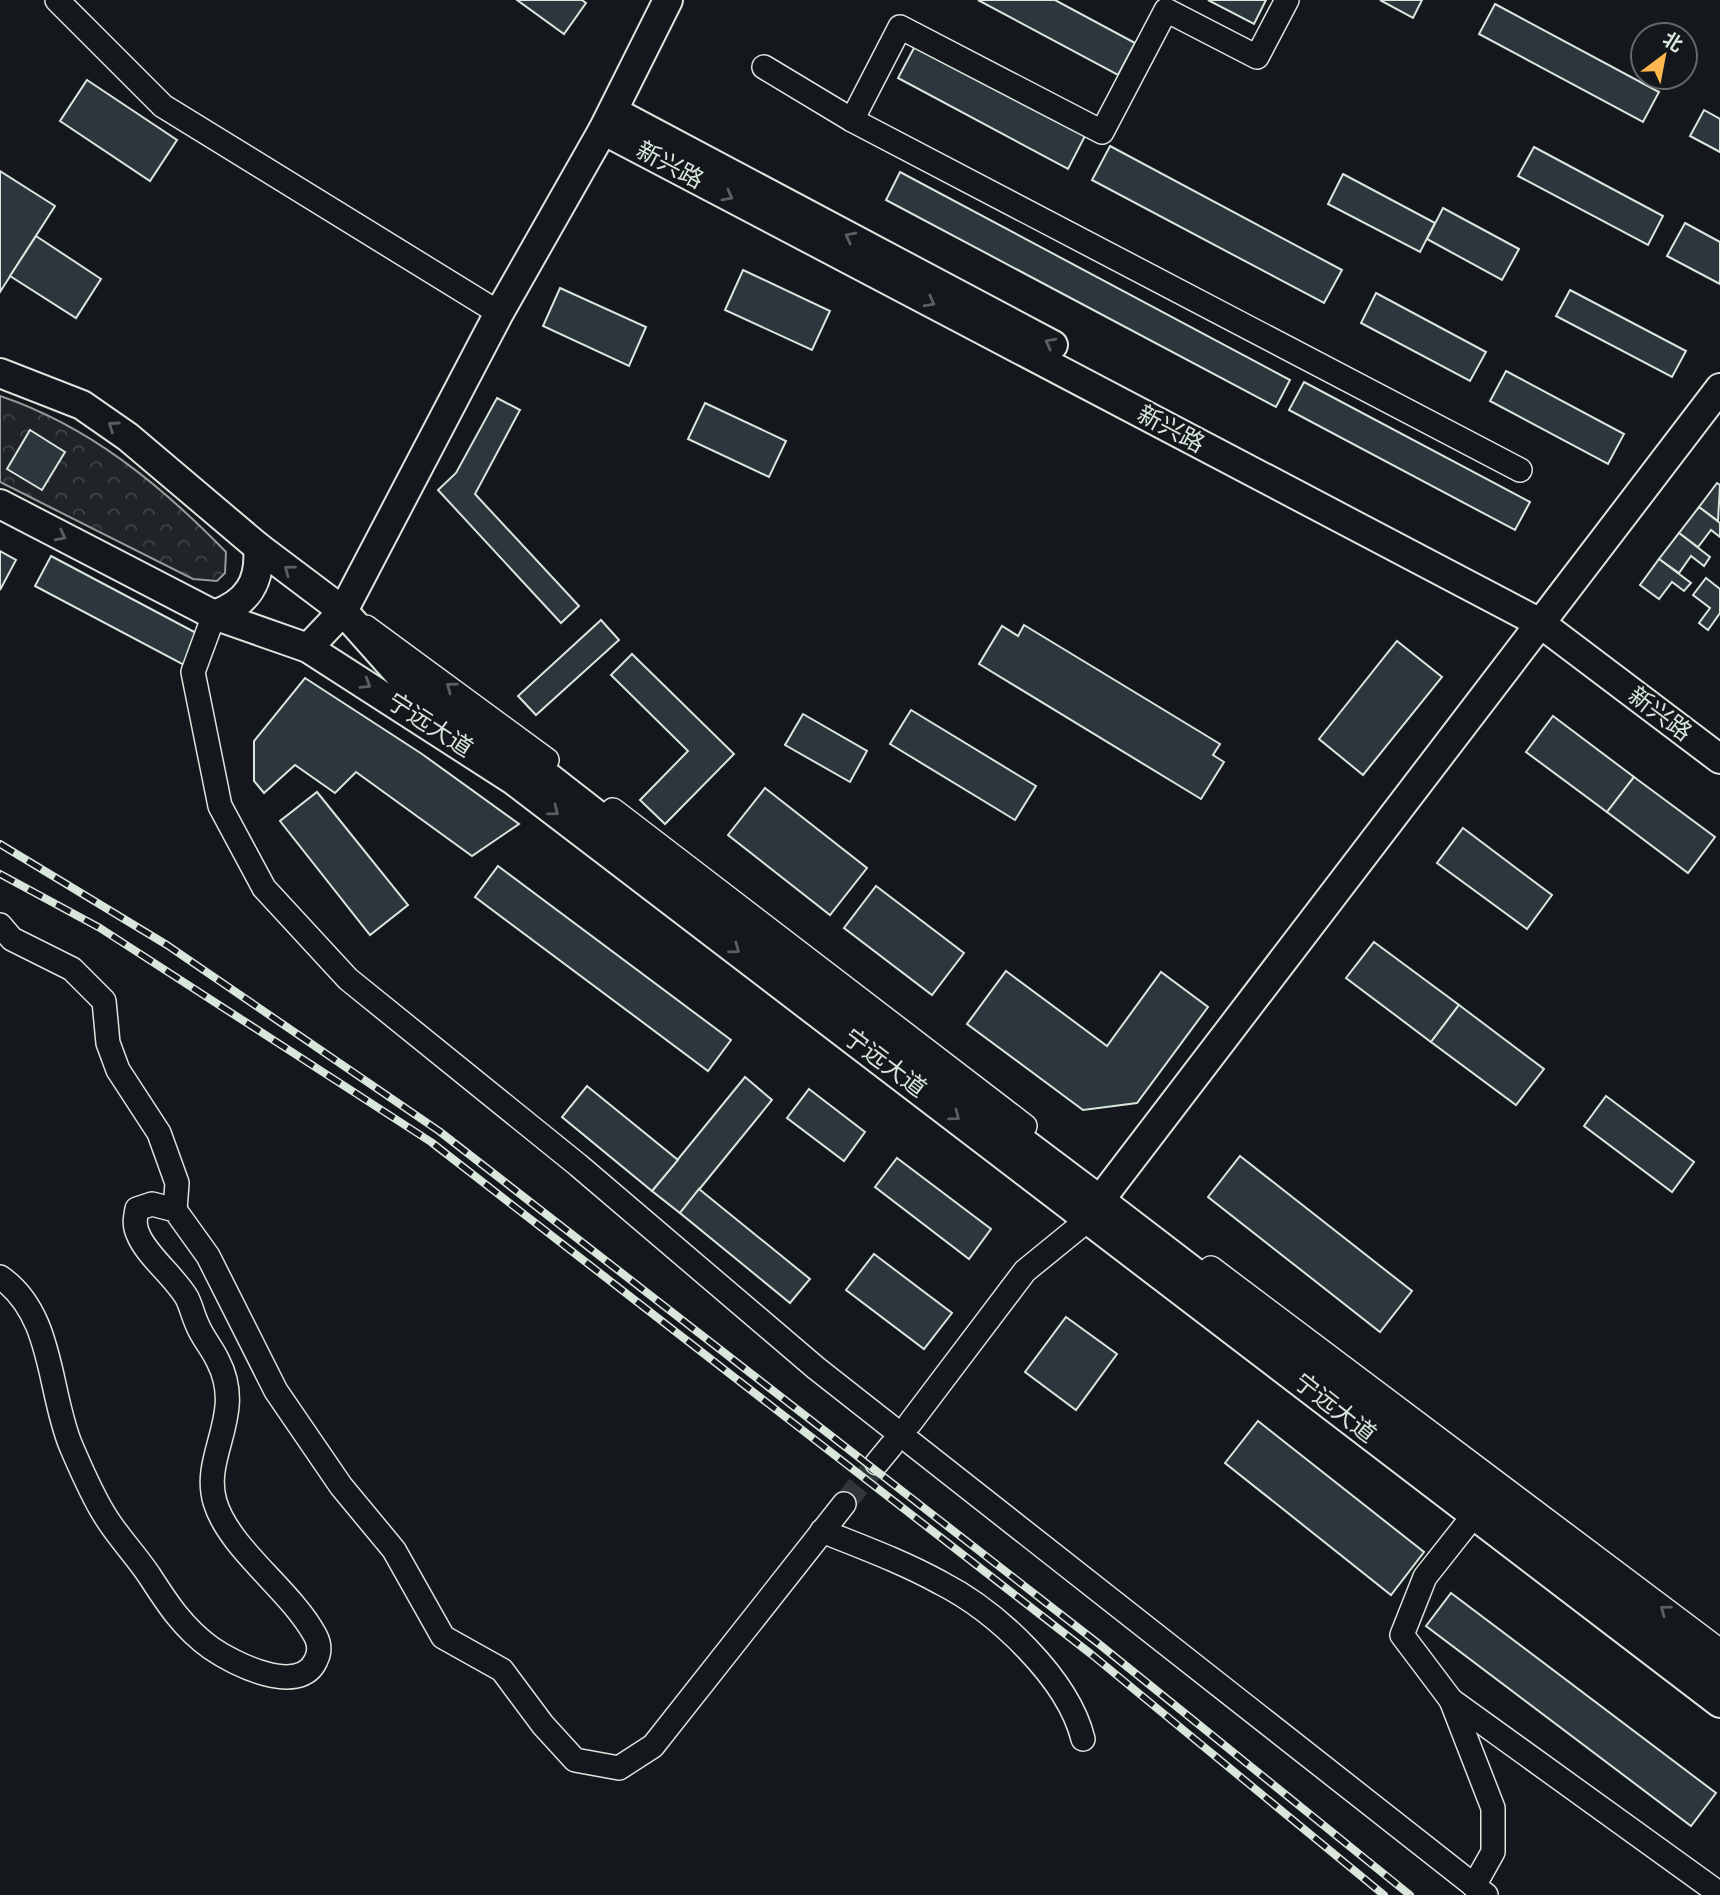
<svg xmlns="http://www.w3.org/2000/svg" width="1720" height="1895" viewBox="0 0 1720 1895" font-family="'Alegreya Sans','Noto Sans SC',sans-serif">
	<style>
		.forest { fill: url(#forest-crowns); stroke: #939e99; stroke-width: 2 }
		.building { fill: #2c363c; stroke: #d8e6dc; stroke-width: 2 }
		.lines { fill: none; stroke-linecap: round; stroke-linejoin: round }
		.minor-tunnel { stroke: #313739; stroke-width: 23; stroke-dasharray: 23 11; stroke-linecap: butt }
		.minor-casing { stroke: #d8e6dc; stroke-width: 26 }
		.major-casing { stroke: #d8e6dc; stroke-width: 32 }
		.minor { stroke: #14181c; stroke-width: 23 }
		.major { stroke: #14181c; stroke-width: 28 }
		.rail-casing { stroke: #d8e6dc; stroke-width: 8 }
		.rail { stroke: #14181c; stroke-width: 5; stroke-dasharray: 16; stroke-linecap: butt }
		.oneway { stroke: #59605f }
		.labels { text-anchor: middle; stroke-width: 5; stroke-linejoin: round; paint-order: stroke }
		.street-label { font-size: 24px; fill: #d8e6dc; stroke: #14181c }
	</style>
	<defs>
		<pattern id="forest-crowns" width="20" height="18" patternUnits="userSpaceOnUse" patternTransform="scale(1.75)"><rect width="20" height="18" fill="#202428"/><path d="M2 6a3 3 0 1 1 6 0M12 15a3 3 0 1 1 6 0" fill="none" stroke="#404447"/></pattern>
	</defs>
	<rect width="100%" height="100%" fill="#14181c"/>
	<path class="forest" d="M0,396C89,426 161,485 226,552L225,573L217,581L193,579L0,482Z"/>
	<g class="building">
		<polygon points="517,0 582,0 586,3 564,34"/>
		<polygon points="978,0 1055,0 1135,43 1118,75"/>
		<polygon points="1208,0 1266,0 1254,24"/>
		<polygon points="1380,0 1422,0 1413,18"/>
		<polygon points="1495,4 1659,92 1643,122 1479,34"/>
		<polygon points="915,46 1085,136 1068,169 898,78"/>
		<polygon points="87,80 177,140 150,181 60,121"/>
		<polygon points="1704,110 1720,119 1720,152 1690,136"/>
		<polygon points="1110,146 1342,270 1324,303 1092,180"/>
		<polygon points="1534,147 1663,216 1648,245 1518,176"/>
		<polygon points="0,171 55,206 0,292"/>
		<polygon points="900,172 1290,380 1276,407 886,200"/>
		<polygon points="1343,174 1435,223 1420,252 1328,204"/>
		<polygon points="1443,208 1519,249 1502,280 1427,239"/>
		<polygon points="1685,223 1720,242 1720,284 1667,256"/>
		<polygon points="36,236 101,279 76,318 10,276"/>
		<polygon points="743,270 830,311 812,350 725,310"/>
		<polygon points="560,288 646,327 629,366 543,326"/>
		<polygon points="1570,290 1686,351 1672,377 1556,316"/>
		<polygon points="1376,293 1486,352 1470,381 1361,323"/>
		<polygon points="1506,371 1624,434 1608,464 1490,401"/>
		<polygon points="1304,382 1530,502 1515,530 1289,410"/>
		<polygon points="497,398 520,410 475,494 579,606 561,623 438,490 456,473"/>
		<polygon points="705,403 786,441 769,477 688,439"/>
		<polygon points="30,430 65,452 42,490 7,469"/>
		<polygon points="1717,483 1720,485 1718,521 1699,507"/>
		<polygon points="1699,507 1720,523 1720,537 1711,530 1698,547 1679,533"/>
		<polygon points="1679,533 1710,557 1704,566 1691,556 1679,573 1659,559"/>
		<polygon points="0,551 16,560 0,590"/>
		<polygon points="51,556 200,635 184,665 35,586"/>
		<polygon points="1659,559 1691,583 1684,591 1672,582 1659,599 1640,585"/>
		<polygon points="1706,578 1720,589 1720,613 1708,630 1699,623 1710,608 1693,595"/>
		<polygon points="601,620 619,640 536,715 518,696"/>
		<polygon points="1024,625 1220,744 1213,755 1224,762 1201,799 979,664 1002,626 1018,636"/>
		<polygon points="1397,641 1442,677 1363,775 1319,739"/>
		<polygon points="632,654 734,754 665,824 640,800 688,751 611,675"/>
		<polygon points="305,678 422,754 519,824 472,856 356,772 335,793 295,765 264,793 254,781 254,741"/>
		<polygon points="911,710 1036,786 1015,820 890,744"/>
		<polygon points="803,714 867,751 850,782 785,745"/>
		<polygon points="1553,716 1634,777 1607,812 1526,752"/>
		<polygon points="1634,777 1715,837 1688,873 1607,812"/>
		<polygon points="765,788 867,868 830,915 728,835"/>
		<polygon points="317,792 408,905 370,935 280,821"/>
		<polygon points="1463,828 1552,895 1527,929 1437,863"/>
		<polygon points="498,866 731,1040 708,1071 475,897"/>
		<polygon points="876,886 964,953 932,995 844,928"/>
		<polygon points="1374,942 1459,1005 1431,1042 1346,978"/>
		<polygon points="1006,971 1107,1046 1161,972 1208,1007 1137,1103 1083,1110 967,1024"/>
		<polygon points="1459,1005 1544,1069 1516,1105 1431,1042"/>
		<polygon points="745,1077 772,1100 680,1213 652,1191"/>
		<polygon points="587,1086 678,1160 652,1191 562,1117"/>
		<polygon points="809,1089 865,1132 844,1161 787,1118"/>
		<polygon points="1606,1096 1694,1162 1672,1192 1584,1126"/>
		<polygon points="1240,1156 1412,1291 1380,1332 1208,1197"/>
		<polygon points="897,1158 991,1229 969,1259 875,1187"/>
		<polygon points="699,1189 810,1279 790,1303 680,1213"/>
		<polygon points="874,1254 952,1313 924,1349 846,1290"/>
		<polygon points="1066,1317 1117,1354 1076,1410 1025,1372"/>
		<polygon points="1258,1421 1424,1552 1391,1595 1225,1463"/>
		<polygon points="1451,1593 1716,1793 1691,1826 1426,1626"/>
	</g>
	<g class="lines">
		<polyline class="minor-tunnel" points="844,1504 877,1463"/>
		<defs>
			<g id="minor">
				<polyline points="57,0 163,106 499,313"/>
				<polyline points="764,67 852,120 1520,470"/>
				<polyline points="852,120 900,27 1102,132 1166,10 1257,57 1287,0"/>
				<polyline points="214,615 193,672 220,806 264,888 348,979 578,1165 816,1368 1486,1895"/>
				<polyline points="366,627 547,760"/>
				<polyline points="613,810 1025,1126"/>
				<polyline points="0,925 12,939 72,969 104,1001 108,1043 118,1070 159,1133 177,1183 175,1210"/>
				<polyline points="1211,1268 1720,1651"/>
				<path d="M0,1277C54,1314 48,1391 71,1446C81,1469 91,1493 104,1514C117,1536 135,1554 149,1575C167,1603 183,1628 211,1648C234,1664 300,1697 316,1660C320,1652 320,1644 315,1635C290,1589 229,1549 215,1502C201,1455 246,1415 218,1361C212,1348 202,1337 197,1324C193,1315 191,1306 187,1298C175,1277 146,1255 138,1234C134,1225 135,1219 137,1209L152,1204L175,1210L208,1256L276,1391L341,1486L394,1550L443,1637L502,1670L543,1725L575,1760L619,1768L653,1746L844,1504"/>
				<polyline points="910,1423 1025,1271 1090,1218"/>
				<polyline points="877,1463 891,1446"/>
				<polyline points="1474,1515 1425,1577 1402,1635 1451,1700 1720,1894"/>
				<path d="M822,1531C862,1547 903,1562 941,1583C996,1611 1068,1678 1083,1739"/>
				<polyline points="1451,1700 1493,1808 1493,1852 1474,1886"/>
			</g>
			<g id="major">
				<polyline points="613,111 1053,345"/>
				<polyline points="603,130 1540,623 1720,759"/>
				<polyline points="0,373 82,405 128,437 258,547 343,611 399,674 529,762 829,996 1100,1200 1720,1675"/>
				<polyline points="0,504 214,615 308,648 513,780 1720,1703"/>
				<path d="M214,615C248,603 261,582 258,547"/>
				<polyline points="308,648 343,611 499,313 603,130 668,0"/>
				<polyline points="1091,1216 1100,1200 1720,388"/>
			</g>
		</defs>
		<use href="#minor" class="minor-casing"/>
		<use href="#major" class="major-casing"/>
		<use href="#minor" class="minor"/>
		<use href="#major" class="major"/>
		<defs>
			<g id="rail">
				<polyline points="0,844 167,945 439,1131 1099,1644 1410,1895"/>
				<polyline points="0,874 100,928 431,1142 1091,1654 1384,1895"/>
			</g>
		</defs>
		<use href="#rail" class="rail-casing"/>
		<use href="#rail" class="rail"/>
	</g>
	<defs><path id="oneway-chevron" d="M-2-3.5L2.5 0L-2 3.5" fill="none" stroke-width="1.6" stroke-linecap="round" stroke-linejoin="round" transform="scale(1.75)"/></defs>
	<g class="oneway">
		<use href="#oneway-chevron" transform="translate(728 196) rotate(28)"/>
		<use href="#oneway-chevron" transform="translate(850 237) rotate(-152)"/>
		<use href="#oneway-chevron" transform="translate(930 302) rotate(28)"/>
		<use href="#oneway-chevron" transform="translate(1050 343) rotate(-152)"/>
		<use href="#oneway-chevron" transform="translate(113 426) rotate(-145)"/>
		<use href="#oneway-chevron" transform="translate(61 536) rotate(27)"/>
		<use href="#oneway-chevron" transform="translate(289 570) rotate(-143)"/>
		<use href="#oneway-chevron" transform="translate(366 684) rotate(32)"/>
		<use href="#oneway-chevron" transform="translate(451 687) rotate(-143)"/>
		<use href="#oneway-chevron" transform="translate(554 811) rotate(37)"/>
		<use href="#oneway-chevron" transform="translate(735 949) rotate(37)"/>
		<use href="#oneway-chevron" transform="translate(955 1116) rotate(37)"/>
		<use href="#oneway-chevron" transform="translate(1665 1610) rotate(-143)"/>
	</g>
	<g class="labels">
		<g class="street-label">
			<text transform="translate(670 165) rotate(28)" y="8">新兴路</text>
			<text transform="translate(1171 429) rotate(28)" y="8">新兴路</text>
			<text transform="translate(1660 714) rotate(37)" y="8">新兴路</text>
			<text transform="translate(430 725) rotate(33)" y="8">宁远大道</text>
			<text transform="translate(885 1063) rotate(37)" y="8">宁远大道</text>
			<text transform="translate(1335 1408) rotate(38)" y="8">宁远大道</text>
		</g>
	</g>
	<g transform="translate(1664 56) rotate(32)"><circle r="33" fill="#14181c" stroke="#626a69" stroke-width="2"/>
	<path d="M0-5L12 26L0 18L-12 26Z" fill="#ffb74d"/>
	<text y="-10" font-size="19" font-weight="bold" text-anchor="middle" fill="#d8e6dc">北</text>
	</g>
</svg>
